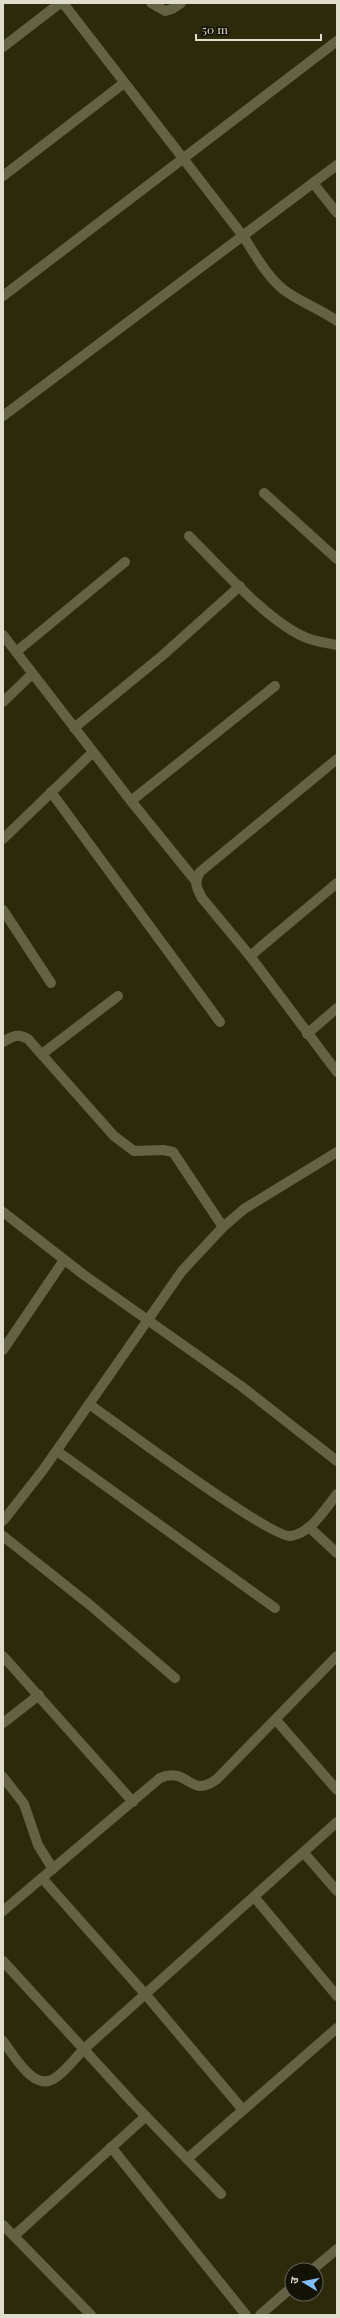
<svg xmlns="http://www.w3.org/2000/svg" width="340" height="2318" viewBox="0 0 340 2318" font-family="'Playfair Display','Noto Sans Devanagari',serif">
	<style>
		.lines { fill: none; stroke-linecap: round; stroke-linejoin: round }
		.minor { stroke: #646242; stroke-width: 10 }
	</style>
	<rect width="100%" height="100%" fill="#2d2a0c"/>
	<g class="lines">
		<g class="minor">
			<path d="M63,3L243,236C255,254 267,277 284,290C300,302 320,309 337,321"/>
			<polyline points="151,3 165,11 172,9 181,3"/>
			<polyline points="3,47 60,3"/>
			<polyline points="3,176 124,83"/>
			<polyline points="313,183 337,213"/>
			<polyline points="3,296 337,41"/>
			<polyline points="3,416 337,165"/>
			<polyline points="264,493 337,559"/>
			<path d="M189,536C218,565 270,624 307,638C317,642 327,643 337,645"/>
			<polyline points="3,635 131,801 195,880"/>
			<polyline points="16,652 125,562"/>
			<polyline points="3,702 32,674"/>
			<polyline points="74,728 163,655 240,586"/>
			<path d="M337,759L200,872C194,883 196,887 202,898L250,956L337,1072"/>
			<polyline points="51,792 220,1022"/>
			<polyline points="131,801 275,686"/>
			<polyline points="3,839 93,752"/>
			<polyline points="3,910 51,983"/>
			<polyline points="250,956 337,883"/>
			<polyline points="307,1034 337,1008"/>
			<path d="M3,1042C13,1036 18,1033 28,1039L114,1136L134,1151L163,1150L173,1152L223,1227"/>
			<polyline points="42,1054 118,996"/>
			<polyline points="3,1212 84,1275 241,1386 337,1461"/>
			<polyline points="3,1350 64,1260"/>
			<path d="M89,1404C116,1423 271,1539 291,1536C311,1533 325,1509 337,1494"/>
			<polyline points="57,1451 275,1608"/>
			<polyline points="3,1521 43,1470 182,1271 223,1227 244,1209 337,1152"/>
			<polyline points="309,1527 337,1553"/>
			<polyline points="3,1536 90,1605 175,1678"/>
			<polyline points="3,1656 133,1802"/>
			<polyline points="276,1720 337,1790"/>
			<polyline points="3,1723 39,1695"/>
			<polyline points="3,1777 24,1804 38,1845 53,1869"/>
			<polyline points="304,1853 337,1891"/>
			<polyline points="42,1878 146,1995 243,2110"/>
			<polyline points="255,1898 337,1996"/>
			<path d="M3,1911L160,1778C190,1766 189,1800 217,1779L337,1656"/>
			<polyline points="3,1961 133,2103 221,2194"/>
			<path d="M3,2041C14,2055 34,2093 55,2078C66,2071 75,2058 84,2049L337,1822"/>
			<polyline points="111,2147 246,2315"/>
			<polyline points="187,2159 337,2028"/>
			<polyline points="3,2225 91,2315"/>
			<polyline points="14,2236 146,2116"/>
			<polyline points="312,2270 337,2249"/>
			<polyline points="260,2315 292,2287"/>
		</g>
	</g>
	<rect width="340" height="2318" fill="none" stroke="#deddcc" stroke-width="8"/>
	<g transform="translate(304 2282) rotate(280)"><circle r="19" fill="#131206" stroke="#646355"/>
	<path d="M0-3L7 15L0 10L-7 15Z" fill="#81bdfa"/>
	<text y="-6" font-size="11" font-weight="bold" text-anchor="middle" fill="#deddcc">उ</text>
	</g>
	<path d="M196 34v6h125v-6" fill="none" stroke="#deddcc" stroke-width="2"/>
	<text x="202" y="34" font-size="12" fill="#deddcc" stroke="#131206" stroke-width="3" paint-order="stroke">50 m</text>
</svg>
